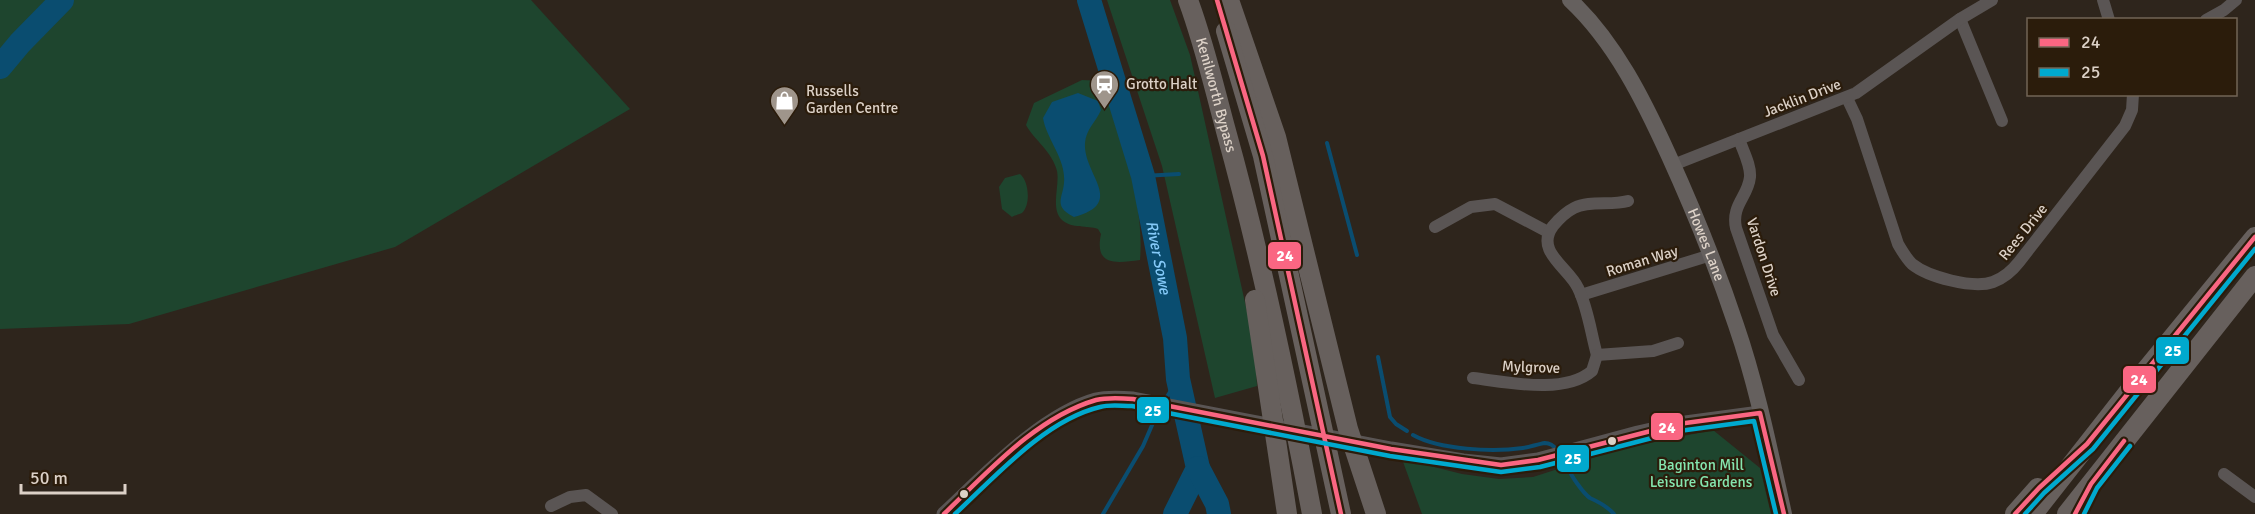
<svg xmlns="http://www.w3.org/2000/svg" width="2255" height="514" viewBox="0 0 2255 514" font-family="Signika,sans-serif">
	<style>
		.green { fill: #1e452e }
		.water { fill: #0a4d70 }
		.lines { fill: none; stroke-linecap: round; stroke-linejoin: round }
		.stream { stroke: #0a4d70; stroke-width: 4 }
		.river { stroke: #0a4d70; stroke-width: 24 }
		.minor { stroke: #5a5554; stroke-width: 12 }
		.tertiary { stroke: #5a5554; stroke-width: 15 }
		.secondary { stroke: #65605e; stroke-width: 16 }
		.trunk { stroke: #67605d; stroke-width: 20 }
		.bus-1-casing { stroke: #2b1c0b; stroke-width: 9 }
		.bus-2-casing { stroke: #2b1c0b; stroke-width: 9 }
		.bus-1 { stroke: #fa6682; stroke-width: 4.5 }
		.bus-2 { stroke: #00a9ce; stroke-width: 4.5 }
		.bus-dot { fill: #dcd1c7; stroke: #2b1c0b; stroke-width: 2 }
		.labels { text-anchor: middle; stroke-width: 4.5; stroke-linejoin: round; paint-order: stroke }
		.poi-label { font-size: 15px; fill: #dcd1c7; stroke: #2b1c0b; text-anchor: start }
		.street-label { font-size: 15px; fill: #dcd1c7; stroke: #2b1c0b }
		.park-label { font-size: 15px; fill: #85e6af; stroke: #2b1c0b }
		.water-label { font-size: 16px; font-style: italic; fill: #85caf9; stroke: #2b1c0b }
		.line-badge { stroke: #2b1c0b; stroke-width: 2 }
		.badge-label { font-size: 16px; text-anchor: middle; font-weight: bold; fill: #fff }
	</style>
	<rect width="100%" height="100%" fill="#2e251c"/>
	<g class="green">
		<polygon points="0,0 531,0 630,109 395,247 129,324 0,329"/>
		<polygon points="1107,0 1170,0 1190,55 1254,343 1257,386 1215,398 1162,166"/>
		<path d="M1082,80L1102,81C1120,138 1145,200 1140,260C1117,263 1094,267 1101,234L1098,229C1087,225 1072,229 1062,220C1050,209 1060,185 1057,171C1052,151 1035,141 1026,125L1034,103Z"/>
		<path d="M1020,174C1029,181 1031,205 1022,213C1020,214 1013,216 1012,217L1002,209L999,187L1005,178Z"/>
		<polygon points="1713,430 1760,468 1771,514 1422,514 1402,459 1462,474 1499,479 1533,477 1620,449"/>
	</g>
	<path class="water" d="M1078,93L1098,101L1101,110C1096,122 1086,129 1085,143C1083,175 1127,203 1074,217C1050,205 1066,196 1064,176C1063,156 1046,137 1043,118L1052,102Z"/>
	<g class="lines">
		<g class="stream">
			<polyline points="1327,143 1357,255"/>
			<polyline points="1143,176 1179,174"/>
			<polyline points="1378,357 1390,417 1396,424 1407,431"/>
			<polyline points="1165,400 1178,379"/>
			<path d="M1413,435C1440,450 1493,452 1523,448C1530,447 1538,444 1545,443C1551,443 1554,446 1557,450"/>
			<path d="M1568,467C1570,475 1584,494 1590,498C1599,502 1607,506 1614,514"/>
			<polyline points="1103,514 1143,446 1159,409"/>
		</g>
		<g class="river">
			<path id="s1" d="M1089,0L1143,176L1175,338L1178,379L1198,468L1175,514"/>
			<polyline points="0,67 20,43 62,0"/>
			<polyline points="1198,468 1217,504 1219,514"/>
		</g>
		<g class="minor">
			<polyline points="2103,0 2109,20"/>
			<polyline points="1960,19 2002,121"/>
			<polyline points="2206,20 2224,10 2236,0"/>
			<path d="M1847,98L1857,119L1898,244C1902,251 1906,258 1912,264C1928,277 1973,289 1993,282C2004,278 2012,271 2019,262L2125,126L2132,110L2133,94"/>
			<path d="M1739,139C1743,151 1751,165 1750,177C1748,197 1731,205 1736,228L1773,335L1799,380"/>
			<polyline points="1673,165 1856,93 1960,19 1992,0"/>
			<polyline points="1435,227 1471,207 1495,204 1548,232"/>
			<polyline points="1581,295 1711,255"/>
			<path d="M1597,355C1591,334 1588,308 1578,288C1569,268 1534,251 1553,226C1558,220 1566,212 1574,208C1590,200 1611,206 1628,201"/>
			<path d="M1473,378C1507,382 1564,395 1592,371L1597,355L1653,351L1678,343"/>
			<polyline points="2224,474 2255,497"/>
			<polyline points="551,506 570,497 586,495 612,514"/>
		</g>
		<path class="tertiary" d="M944,514C985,476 1042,415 1096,400C1108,397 1121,398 1133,399L1391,449L1463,461L1501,465L1538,460L1638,433L1678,424L1760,413"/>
		<path class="secondary" id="s2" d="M1570,0C1615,42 1644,101 1669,156C1694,211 1717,268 1736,325C1757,386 1770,451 1784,514"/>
		<g class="trunk">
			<path id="s3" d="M1188,0C1204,43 1214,87 1226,131C1261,257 1288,386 1312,514"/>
			<polyline points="1229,0 1276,137 1348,429 1376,514"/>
			<polyline points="1226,31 1263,156 1341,514"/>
			<polyline points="1255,300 1287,514"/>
			<polyline points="2015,514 2038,488"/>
			<polyline points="2033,514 2138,380 2255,237"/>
			<polyline points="2067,514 2255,276"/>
		</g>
		<defs>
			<g id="bus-1">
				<polyline points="1217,0 1263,156 1341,514"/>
				<path d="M944,514C988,472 1035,418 1096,400C1108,397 1121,398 1133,399L1391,449L1501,465L1538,460L1678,424L1760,413L1784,514"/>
				<polyline points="2015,514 2039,488 2087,444 2255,237"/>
				<polyline points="2075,514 2091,484 2124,441"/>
			</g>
			<g id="bus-2">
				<path d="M955,514C995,477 1045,420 1100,407C1110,404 1121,406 1132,406L1390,456L1501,472L1540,467L1679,431L1754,421L1776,514"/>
				<polyline points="2025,514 2044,493 2093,449 2255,249"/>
				<polyline points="2084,514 2097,488 2130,446"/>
			</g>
		</defs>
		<use href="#bus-1" class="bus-1-casing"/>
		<use href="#bus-2" class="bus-2-casing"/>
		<use href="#bus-1" class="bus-1"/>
		<use href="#bus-2" class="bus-2"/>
	</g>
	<defs>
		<symbol id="station-pin" viewBox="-11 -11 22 30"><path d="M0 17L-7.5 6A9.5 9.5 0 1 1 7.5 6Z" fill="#9f958b" stroke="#2b1c0b"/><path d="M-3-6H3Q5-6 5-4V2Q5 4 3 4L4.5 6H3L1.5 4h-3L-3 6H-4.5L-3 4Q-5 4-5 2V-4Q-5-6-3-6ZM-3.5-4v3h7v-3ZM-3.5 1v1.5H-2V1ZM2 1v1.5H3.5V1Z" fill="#fff"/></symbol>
		<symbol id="shop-pin" viewBox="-11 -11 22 30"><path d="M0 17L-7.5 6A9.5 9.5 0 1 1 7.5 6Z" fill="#9f958b" stroke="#2b1c0b"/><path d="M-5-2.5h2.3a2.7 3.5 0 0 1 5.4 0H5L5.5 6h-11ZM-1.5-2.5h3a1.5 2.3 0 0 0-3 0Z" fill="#fff"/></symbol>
	</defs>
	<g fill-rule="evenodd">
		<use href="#station-pin" x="1088" y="68" width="33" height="45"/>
		<use href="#shop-pin" x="768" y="84" width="33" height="45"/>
	</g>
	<g class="bus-dot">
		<circle cx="1612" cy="441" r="5"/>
		<circle cx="964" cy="494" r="5"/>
	</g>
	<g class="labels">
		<g class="poi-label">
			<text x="1126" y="89">Grotto Halt</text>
			<text x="806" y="96">Russells<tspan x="806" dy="17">Garden Centre</tspan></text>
		</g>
		<g class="street-label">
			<text dy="5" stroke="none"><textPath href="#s3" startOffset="99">Kenilworth Bypass</textPath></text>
			<text transform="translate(1802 98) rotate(-21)" y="5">Jacklin Drive</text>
			<text transform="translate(2023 232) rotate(-51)" y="5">Rees Drive</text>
			<text dy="5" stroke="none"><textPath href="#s2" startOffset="282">Howes Lane</textPath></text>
			<text transform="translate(1764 257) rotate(72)" y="5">Vardon Drive</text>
			<text transform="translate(1642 261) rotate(-17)" y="5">Roman Way</text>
			<text transform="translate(1531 367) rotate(2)" y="5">Mylgrove</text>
		</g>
		<g class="park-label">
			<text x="1701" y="470">Baginton Mill<tspan x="1701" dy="17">Leisure Gardens</tspan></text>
		</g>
		<g class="water-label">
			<text dy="6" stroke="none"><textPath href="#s1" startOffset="267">River Sowe</textPath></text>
		</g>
	</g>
	<g class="line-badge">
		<rect x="1267" y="241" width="35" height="29" rx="6" fill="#fa6682"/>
		<rect x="2155" y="336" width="35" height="29" rx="6" fill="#00a9ce"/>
		<rect x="2122" y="365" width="35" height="29" rx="6" fill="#fa6682"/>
		<rect x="1136" y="396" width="34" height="28" rx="6" fill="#00a9ce"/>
		<rect x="1650" y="412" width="34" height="29" rx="6" fill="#fa6682"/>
		<rect x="1556" y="444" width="34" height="29" rx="6" fill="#00a9ce"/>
	</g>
	<g class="badge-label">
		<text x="1285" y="261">24</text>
		<text x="2173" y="356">25</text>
		<text x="2139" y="385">24</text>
		<text x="1153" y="416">25</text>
		<text x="1667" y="433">24</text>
		<text x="1573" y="464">25</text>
	</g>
	<rect x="2027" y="18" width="210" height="78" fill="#2b1c0b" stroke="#726456" stroke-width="1.5"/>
	<rect x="2039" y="38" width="30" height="9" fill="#fa6682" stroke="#726456" stroke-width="1.5"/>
	<text x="2081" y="48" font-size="18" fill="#dcd1c7">24</text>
	<rect x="2039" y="68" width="30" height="9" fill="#00a9ce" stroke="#726456" stroke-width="1.5"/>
	<text x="2081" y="78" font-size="18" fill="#dcd1c7">25</text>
	<path d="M21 484v9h104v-9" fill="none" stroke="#dcd1c7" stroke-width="3"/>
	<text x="30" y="484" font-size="18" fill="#dcd1c7" stroke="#2b1c0b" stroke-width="4.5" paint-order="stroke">50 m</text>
</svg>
